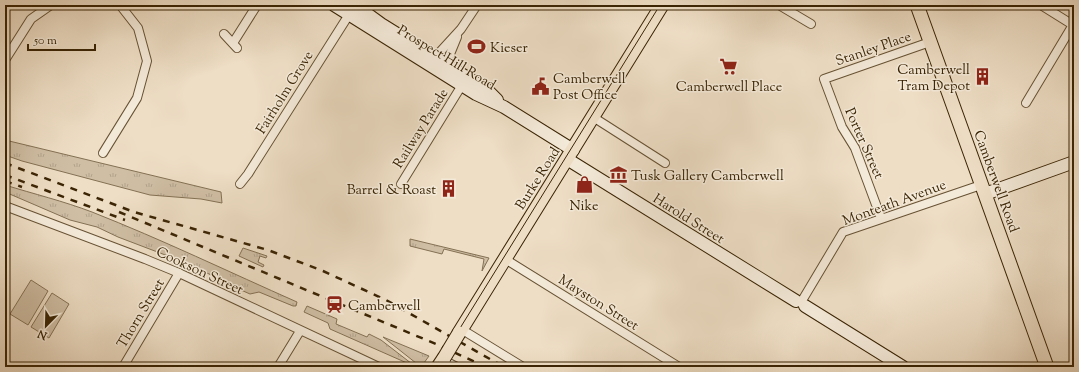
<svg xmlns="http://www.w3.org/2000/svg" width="1079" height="372" viewBox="0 0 1079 372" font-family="'Sorts Mill Goudy',serif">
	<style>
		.grass { fill: url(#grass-tufts); stroke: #847154 }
		.green { fill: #cfbea4; stroke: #847154 }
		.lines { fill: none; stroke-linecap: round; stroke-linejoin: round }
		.street-casing { stroke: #675234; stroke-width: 10 }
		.secondary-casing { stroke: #3a2404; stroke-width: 14 }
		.primary-casing { stroke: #3a2404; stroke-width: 15 }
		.street { stroke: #f4ead9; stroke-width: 8 }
		.secondary { stroke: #f4ead9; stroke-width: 12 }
		.primary { stroke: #eedec5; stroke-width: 13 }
		.tram { stroke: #3a2404; stroke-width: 1 }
		.rail { stroke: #3a2404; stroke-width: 2.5; stroke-dasharray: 7 7; stroke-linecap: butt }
		.primary-bridge-casing { stroke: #3a2404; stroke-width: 15; stroke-linecap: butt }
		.primary-bridge { stroke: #eedec5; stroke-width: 13 }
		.labels { text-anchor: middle; stroke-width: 3; stroke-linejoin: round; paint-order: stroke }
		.poi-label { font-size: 14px; fill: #3a2404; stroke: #f4ead9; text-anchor: start }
		.street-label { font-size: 14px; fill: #3a2404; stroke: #f4ead9 }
	</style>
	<defs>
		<pattern id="grass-tufts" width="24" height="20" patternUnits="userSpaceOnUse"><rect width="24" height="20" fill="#cfbea4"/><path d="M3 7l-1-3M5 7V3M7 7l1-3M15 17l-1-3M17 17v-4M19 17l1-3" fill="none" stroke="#b2a38c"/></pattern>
	</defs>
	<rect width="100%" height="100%" fill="#eedec5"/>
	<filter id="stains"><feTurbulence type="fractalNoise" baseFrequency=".005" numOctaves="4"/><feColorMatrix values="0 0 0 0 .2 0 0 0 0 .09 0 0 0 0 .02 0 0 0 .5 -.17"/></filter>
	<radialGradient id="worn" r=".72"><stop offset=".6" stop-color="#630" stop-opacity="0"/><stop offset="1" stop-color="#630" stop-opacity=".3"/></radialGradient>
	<g class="grass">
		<polygon points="5,140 221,192 222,203 201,199 150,195 22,161 5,155"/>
		<path d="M5,185C34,194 63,201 92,212C163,240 229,272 297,302L296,306H293L259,292L250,294L241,290L189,264L118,237L97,227L70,220L5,192Z"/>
		<polygon points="410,239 489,258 482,271 484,259 444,249 442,254 410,246"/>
		<polygon points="243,248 267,256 266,258 260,256 258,262 264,265 263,267 239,256"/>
		<polygon points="307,306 337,319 336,324 367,337 369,334 381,340 416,367 330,329 328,323 304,312"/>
		<polygon points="383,337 429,356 421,367"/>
	</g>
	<g class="green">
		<polygon points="31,280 48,291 28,325 10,314"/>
		<polygon points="52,293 69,304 49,338 31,327"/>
	</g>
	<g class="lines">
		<defs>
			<g id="street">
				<polyline points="779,5 811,24"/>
				<polyline points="1041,5 1073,25"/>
				<polyline points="224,34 237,48"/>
				<polyline points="233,43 257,5"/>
				<polyline points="437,59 439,53 461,29 477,5"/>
				<polyline points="5,60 31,19 51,5"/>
				<polyline points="451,68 448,59 457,37"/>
				<polyline points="1026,103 1074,23"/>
				<polyline points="593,117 665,163"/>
				<polyline points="103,153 137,98 147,61 138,28 120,5"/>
				<polyline points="240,184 248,174 350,13"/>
				<polyline points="401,184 462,85"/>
				<polyline points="5,206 145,259 179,273 379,367"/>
				<polyline points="881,218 855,148 842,127 824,79 930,42"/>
				<polyline points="505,259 679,367"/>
				<polyline points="803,299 843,232 981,185"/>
				<polyline points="461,329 523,367"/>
				<polyline points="443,360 457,367"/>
				<polyline points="123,367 179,273"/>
				<polyline points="278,367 300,331"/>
			</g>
			<g id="secondary">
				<polyline points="334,5 476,94 504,107 573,150"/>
				<polyline points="355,5 381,24 487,90 497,100"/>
				<polyline points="567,159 796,301"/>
				<polyline points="985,194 1074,162"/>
				<polyline points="805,306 903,367"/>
			</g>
			<g id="primary">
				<polyline points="917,5 1047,367"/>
				<polyline points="459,333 662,5"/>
				<polyline points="438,367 444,358"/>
			</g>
		</defs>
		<use href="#street" class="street-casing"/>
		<use href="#secondary" class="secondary-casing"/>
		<use href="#primary" class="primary-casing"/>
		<use href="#street" class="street"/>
		<use href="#secondary" class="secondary"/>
		<use href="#primary" class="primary"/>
		<polyline class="tram" points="436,367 660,5"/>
		<g class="rail">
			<polyline points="5,163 134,212 268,250 323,271 386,300 504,367"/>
			<polyline points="5,175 125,220"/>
			<polyline points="5,181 22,187"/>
			<polyline points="119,212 436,344 486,367"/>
		</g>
		<defs>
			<polyline id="primary-bridge" points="444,358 459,333"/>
		</defs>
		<use href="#primary-bridge" class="primary-bridge-casing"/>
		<use href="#primary-bridge" class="primary-bridge"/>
	</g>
	<defs>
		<symbol id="stadium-bare" viewBox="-9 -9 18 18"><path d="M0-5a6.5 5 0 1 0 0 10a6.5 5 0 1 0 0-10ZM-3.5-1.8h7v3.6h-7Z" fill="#8f2418" stroke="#f4ead9" stroke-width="2.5" paint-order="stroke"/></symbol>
		<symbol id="supermarket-bare" viewBox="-9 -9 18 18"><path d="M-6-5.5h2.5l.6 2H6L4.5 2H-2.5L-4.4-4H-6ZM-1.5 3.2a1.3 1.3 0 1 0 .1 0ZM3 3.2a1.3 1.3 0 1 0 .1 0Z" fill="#8f2418" stroke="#f4ead9" stroke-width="2.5" paint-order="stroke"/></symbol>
		<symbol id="building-bare" viewBox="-9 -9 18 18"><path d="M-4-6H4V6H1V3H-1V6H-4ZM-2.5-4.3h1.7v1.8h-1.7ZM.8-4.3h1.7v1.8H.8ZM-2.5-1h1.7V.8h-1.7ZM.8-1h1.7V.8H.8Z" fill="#8f2418" stroke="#f4ead9" stroke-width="2.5" paint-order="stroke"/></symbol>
		<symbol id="civic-bare" viewBox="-9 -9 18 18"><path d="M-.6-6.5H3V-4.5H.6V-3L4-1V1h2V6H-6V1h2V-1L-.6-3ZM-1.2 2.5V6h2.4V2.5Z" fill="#8f2418" stroke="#f4ead9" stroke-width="2.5" paint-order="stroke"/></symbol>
		<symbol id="museum-bare" viewBox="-9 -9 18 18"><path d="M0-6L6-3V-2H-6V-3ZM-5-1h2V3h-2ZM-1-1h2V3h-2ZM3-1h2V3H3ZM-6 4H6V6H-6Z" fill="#8f2418" stroke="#f4ead9" stroke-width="2.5" paint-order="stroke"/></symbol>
		<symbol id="shop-bare" viewBox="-9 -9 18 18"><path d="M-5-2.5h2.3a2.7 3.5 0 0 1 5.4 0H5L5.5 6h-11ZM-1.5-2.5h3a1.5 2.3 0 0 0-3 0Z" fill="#8f2418" stroke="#f4ead9" stroke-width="2.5" paint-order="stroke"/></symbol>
		<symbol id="station-bare" viewBox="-9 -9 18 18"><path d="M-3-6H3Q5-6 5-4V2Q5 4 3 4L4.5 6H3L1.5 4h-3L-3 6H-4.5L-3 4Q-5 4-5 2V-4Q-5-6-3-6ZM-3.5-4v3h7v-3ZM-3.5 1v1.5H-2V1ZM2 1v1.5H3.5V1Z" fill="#8f2418" stroke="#f4ead9" stroke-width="2.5" paint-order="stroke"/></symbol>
	</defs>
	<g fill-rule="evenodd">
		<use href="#stadium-bare" x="464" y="34" width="25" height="25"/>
		<use href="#supermarket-bare" x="716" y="54" width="25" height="25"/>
		<use href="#building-bare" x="970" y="64" width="25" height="25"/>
		<use href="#civic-bare" x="528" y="74" width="25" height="25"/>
		<use href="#museum-bare" x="606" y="162" width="25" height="25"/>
		<use href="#shop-bare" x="572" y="172" width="25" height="25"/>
		<use href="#building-bare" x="436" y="176" width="25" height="25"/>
		<use href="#station-bare" x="322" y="292" width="25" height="25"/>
	</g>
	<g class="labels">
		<g class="poi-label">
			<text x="490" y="52">Kieser</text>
			<text x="970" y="74" text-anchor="end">Camberwell<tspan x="970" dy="16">Tram Depot</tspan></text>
			<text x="553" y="83">Camberwell<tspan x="553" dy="16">Post Office</tspan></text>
			<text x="729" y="91" text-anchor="middle">Camberwell Place</text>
			<text x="631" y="180">Tusk Gallery Camberwell</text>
			<text x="436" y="194" text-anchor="end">Barrel &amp; Roast</text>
			<text x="584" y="210" text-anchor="middle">Nike</text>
			<text x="348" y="310">Camberwell</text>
		</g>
		<g class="street-label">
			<text transform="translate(873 48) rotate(-19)" y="5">Stanley Place</text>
			<text transform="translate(447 57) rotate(31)" y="5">Prospect Hill Road</text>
			<text transform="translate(284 92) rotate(-58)" y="5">Fairholm Grove</text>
			<text transform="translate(420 128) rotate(-58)" y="5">Railway Parade</text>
			<text transform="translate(865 143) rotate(66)" y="5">Porter Street</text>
			<text transform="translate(537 178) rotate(-58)" y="5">Burke Road</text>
			<text transform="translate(997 181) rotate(70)" y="5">Camberwell Road</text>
			<text transform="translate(894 202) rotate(-20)" y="5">Monteath Avenue</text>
			<text transform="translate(689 218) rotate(32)" y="5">Harold Street</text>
			<text transform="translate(200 270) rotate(25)" y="5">Cookson Street</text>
			<text transform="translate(599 302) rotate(32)" y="5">Mayston Street</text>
			<text transform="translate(140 313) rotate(-59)" y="5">Thorn Street</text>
		</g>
	</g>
	<rect width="1079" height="372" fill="none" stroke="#eedec5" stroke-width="20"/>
	<rect x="6" y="6" width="1067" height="360" fill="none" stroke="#3a2404" stroke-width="2"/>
	<rect x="10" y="10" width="1059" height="352" fill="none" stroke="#3a2404"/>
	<g transform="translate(46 326) rotate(203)" stroke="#f4ead9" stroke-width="3" paint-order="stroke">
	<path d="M0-3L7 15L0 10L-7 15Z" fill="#3a2404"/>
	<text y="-6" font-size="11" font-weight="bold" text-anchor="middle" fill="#3a2404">N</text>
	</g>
	<path d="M28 44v6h67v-6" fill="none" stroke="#3a2404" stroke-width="2"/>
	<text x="34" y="44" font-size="12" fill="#3a2404" stroke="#f4ead9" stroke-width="3" paint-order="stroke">50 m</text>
	<rect width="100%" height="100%" filter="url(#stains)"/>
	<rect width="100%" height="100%" fill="url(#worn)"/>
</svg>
